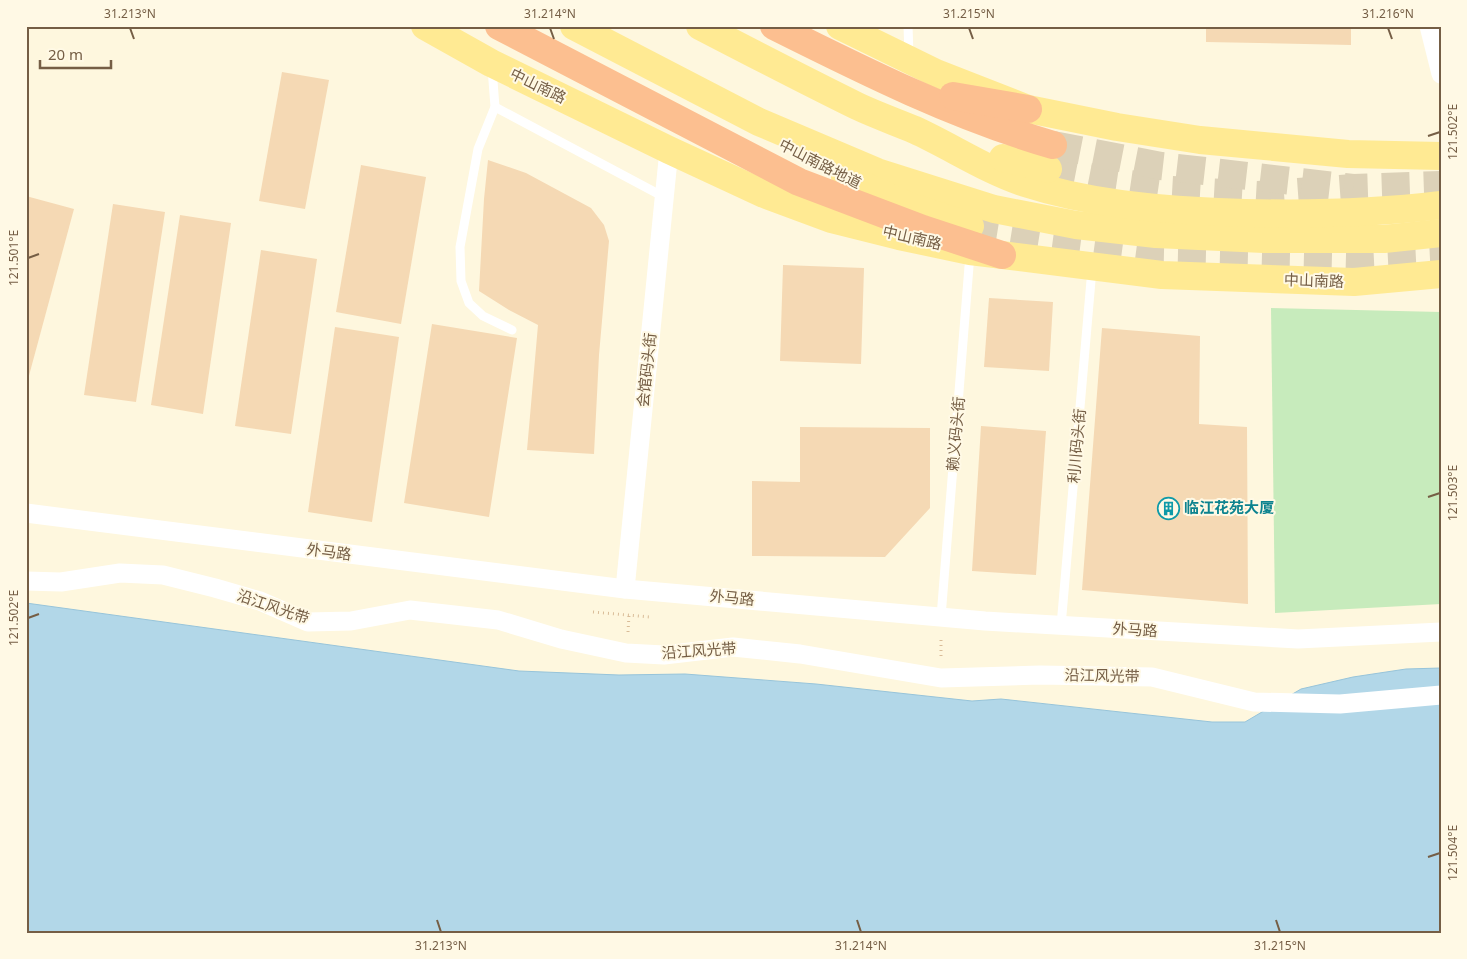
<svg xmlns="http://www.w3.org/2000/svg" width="1467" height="959" viewBox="0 0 1467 959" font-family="'Noto Sans','Noto Sans SC',sans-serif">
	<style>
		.green { fill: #c7ebbc }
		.water { fill: #b2d7e8; stroke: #97c4da }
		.building { fill: #f5d9b4 }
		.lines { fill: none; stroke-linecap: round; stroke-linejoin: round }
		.primary-tunnel { stroke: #dcd1b8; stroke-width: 28; stroke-dasharray: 28 14; stroke-linecap: butt }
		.highway-tunnel { stroke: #dcd1b8; stroke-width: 28; stroke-dasharray: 28 14; stroke-linecap: butt }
		.path { stroke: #d9bc98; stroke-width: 3; stroke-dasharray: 1 4; stroke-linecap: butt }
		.lane { stroke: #fff; stroke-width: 9 }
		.street { stroke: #fff; stroke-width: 19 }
		.primary { stroke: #ffea93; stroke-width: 28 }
		.highway { stroke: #fcbf90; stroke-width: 28 }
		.ticks { fill: none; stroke: #755e45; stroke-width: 2 }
		.labels { text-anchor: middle; stroke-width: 4; stroke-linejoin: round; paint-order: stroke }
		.street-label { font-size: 15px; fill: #755e45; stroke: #fff9e5 }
		.culture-label { font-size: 15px; font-weight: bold; fill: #0d838f; stroke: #fff9e5; text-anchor: start }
		.neatline { fill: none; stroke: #755e45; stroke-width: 2 }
		.ticks-label { font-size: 12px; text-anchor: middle; fill: #755e45 }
	</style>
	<rect width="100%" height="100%" fill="#fef7de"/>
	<polygon class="green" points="1271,308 1441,312 1441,604 1275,613"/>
	<polygon class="water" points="26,603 519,671 619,675 685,674 816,684 972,701 1001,699 1212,722 1245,722 1301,689 1353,677 1406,669 1441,668 1441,933 26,933"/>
	<g class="building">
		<polygon points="1206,26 1351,26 1351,45 1206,42"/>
		<polygon points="282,72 329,80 305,209 259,201"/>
		<polygon points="488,160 526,173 591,208 604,225 609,241 599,355 594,454 527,450 538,325 509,310 479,291 484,199"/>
		<polygon points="361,165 426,177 401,324 336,312"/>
		<polygon points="26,196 74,209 27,383 26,383"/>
		<polygon points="113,204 165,212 136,402 84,395"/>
		<polygon points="180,215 231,223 203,414 151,405"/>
		<polygon points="261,250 317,259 291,434 235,426"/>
		<polygon points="783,265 864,268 861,364 780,361"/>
		<polygon points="989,298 1053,302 1049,371 984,367"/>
		<polygon points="432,324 517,338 489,517 404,503"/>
		<polygon points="335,327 399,337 372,522 308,512"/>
		<polygon points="1102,328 1200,336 1199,424 1247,427 1248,604 1082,590"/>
		<polygon points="981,426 1046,431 1036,575 972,571"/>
		<polygon points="800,427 930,428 930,508 885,557 752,556 752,481 800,482"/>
	</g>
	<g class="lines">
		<g class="primary-tunnel">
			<polyline points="1048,169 1110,181 1171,190 1258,195 1353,188 1441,185"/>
			<polyline points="970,226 1051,239 1162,254 1360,259 1441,255"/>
		</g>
		<polyline class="highway-tunnel" points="1053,145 1161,166 1353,188"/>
		<g class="path">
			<polyline points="593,612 650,617"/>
			<polyline points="628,632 629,615"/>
			<polyline points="941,656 941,637"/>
		</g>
		<g class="lane">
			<polyline points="908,26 909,55"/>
			<polyline points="492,68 495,107 478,149 460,247 461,281 469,303 483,316 512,330"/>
			<polyline points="495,107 664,197"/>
			<polyline points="941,617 970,254"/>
			<polyline points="1061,626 1092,269"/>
		</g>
		<g class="street">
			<polyline points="1429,26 1441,74"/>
			<polyline points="26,513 625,589 985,621 1298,639 1441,632"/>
			<polyline points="26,581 61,582 120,573 163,575 215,588 260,601 308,622 351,621 410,610 498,620 561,639 626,653 664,655 733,647 800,654 941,678 1040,675 1152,677 1254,702 1340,704 1441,695"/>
			<polyline points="625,589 669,150"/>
		</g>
		<g class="primary">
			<polyline points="425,26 491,63 669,150 764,194 831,219 899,236 970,251 1162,275 1354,282 1441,274"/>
			<polyline points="574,26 759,122 877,172 994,209 1076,225 1156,234 1264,239 1384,239 1441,233"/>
			<path d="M700,26C752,53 804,80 857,106C876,115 896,122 915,130C952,147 986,170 1025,183C1087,203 1153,209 1218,212C1292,215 1367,214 1441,205"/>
			<polyline points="840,26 936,73 1028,109 1117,127 1200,140 1348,154 1441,156"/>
			<polyline points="1003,158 1048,169"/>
			<polyline points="845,177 909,206 970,226"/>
		</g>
		<g class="highway">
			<polyline points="499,26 799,182 923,229 1002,255"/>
			<path d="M774,26C864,71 956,117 1053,145"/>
			<polyline points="953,96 1028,109"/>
		</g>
	</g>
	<path class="ticks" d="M130,28L134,39M550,28L554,39M969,28L973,39M1388,28L1392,39M1428,136L1440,132M28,258L39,254M1428,497L1440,493M28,618L39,614M1428,857L1440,853M437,920L441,932M857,920L861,932M1276,920L1280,932"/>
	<defs>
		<symbol id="building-ring" viewBox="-11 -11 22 22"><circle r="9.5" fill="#fff9e5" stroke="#0f9aa8" stroke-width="1.5"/><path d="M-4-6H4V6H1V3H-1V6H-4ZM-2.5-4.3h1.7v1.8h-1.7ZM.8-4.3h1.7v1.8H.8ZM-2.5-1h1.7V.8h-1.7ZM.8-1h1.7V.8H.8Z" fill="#0f9aa8"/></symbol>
	</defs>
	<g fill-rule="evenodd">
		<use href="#building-ring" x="1156" y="496" width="25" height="25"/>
	</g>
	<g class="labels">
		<g class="street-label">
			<text transform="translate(538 86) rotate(26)" y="5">中山南路</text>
			<text transform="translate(820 164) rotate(27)" y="5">中山南路地道</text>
			<text transform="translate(912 238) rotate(13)" y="5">中山南路</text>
			<text transform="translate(1314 281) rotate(2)" y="5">中山南路</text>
			<text transform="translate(647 370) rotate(-84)" y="5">会馆码头街</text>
			<text transform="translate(956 434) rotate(-85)" y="5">赖义码头街</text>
			<text transform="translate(1077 446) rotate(-85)" y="5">利川码头街</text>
			<text transform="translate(329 552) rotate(7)" y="5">外马路</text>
			<text transform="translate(732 598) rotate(5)" y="5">外马路</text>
			<text transform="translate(273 607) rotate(19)" y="5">沿江风光带</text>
			<text transform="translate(1135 630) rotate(3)" y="5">外马路</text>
			<text transform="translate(699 651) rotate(-4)" y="5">沿江风光带</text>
			<text transform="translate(1102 676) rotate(1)" y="5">沿江风光带</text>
		</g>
		<g class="culture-label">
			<text x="1184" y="513">临江花苑大厦</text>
		</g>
	</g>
	<rect width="1467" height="959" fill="none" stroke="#fff9e5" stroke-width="55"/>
	<path d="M40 60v8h71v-8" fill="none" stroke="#755e45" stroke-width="2.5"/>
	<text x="48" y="60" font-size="15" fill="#755e45" stroke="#fff9e5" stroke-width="4" paint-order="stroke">20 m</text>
	<rect x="28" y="28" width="1412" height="904" class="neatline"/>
	<g class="ticks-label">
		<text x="130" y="18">31.213°N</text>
		<text x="550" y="18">31.214°N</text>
		<text x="969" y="18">31.215°N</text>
		<text x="1388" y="18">31.216°N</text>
		<text transform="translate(1453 132) rotate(-90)" y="4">121.502°E</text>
		<text transform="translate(14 258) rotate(-90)" y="4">121.501°E</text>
		<text transform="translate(1453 493) rotate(-90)" y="4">121.503°E</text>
		<text transform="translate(14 618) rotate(-90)" y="4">121.502°E</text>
		<text transform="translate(1453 853) rotate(-90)" y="4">121.504°E</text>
		<text x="441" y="950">31.213°N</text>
		<text x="861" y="950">31.214°N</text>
		<text x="1280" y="950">31.215°N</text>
	</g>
</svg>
